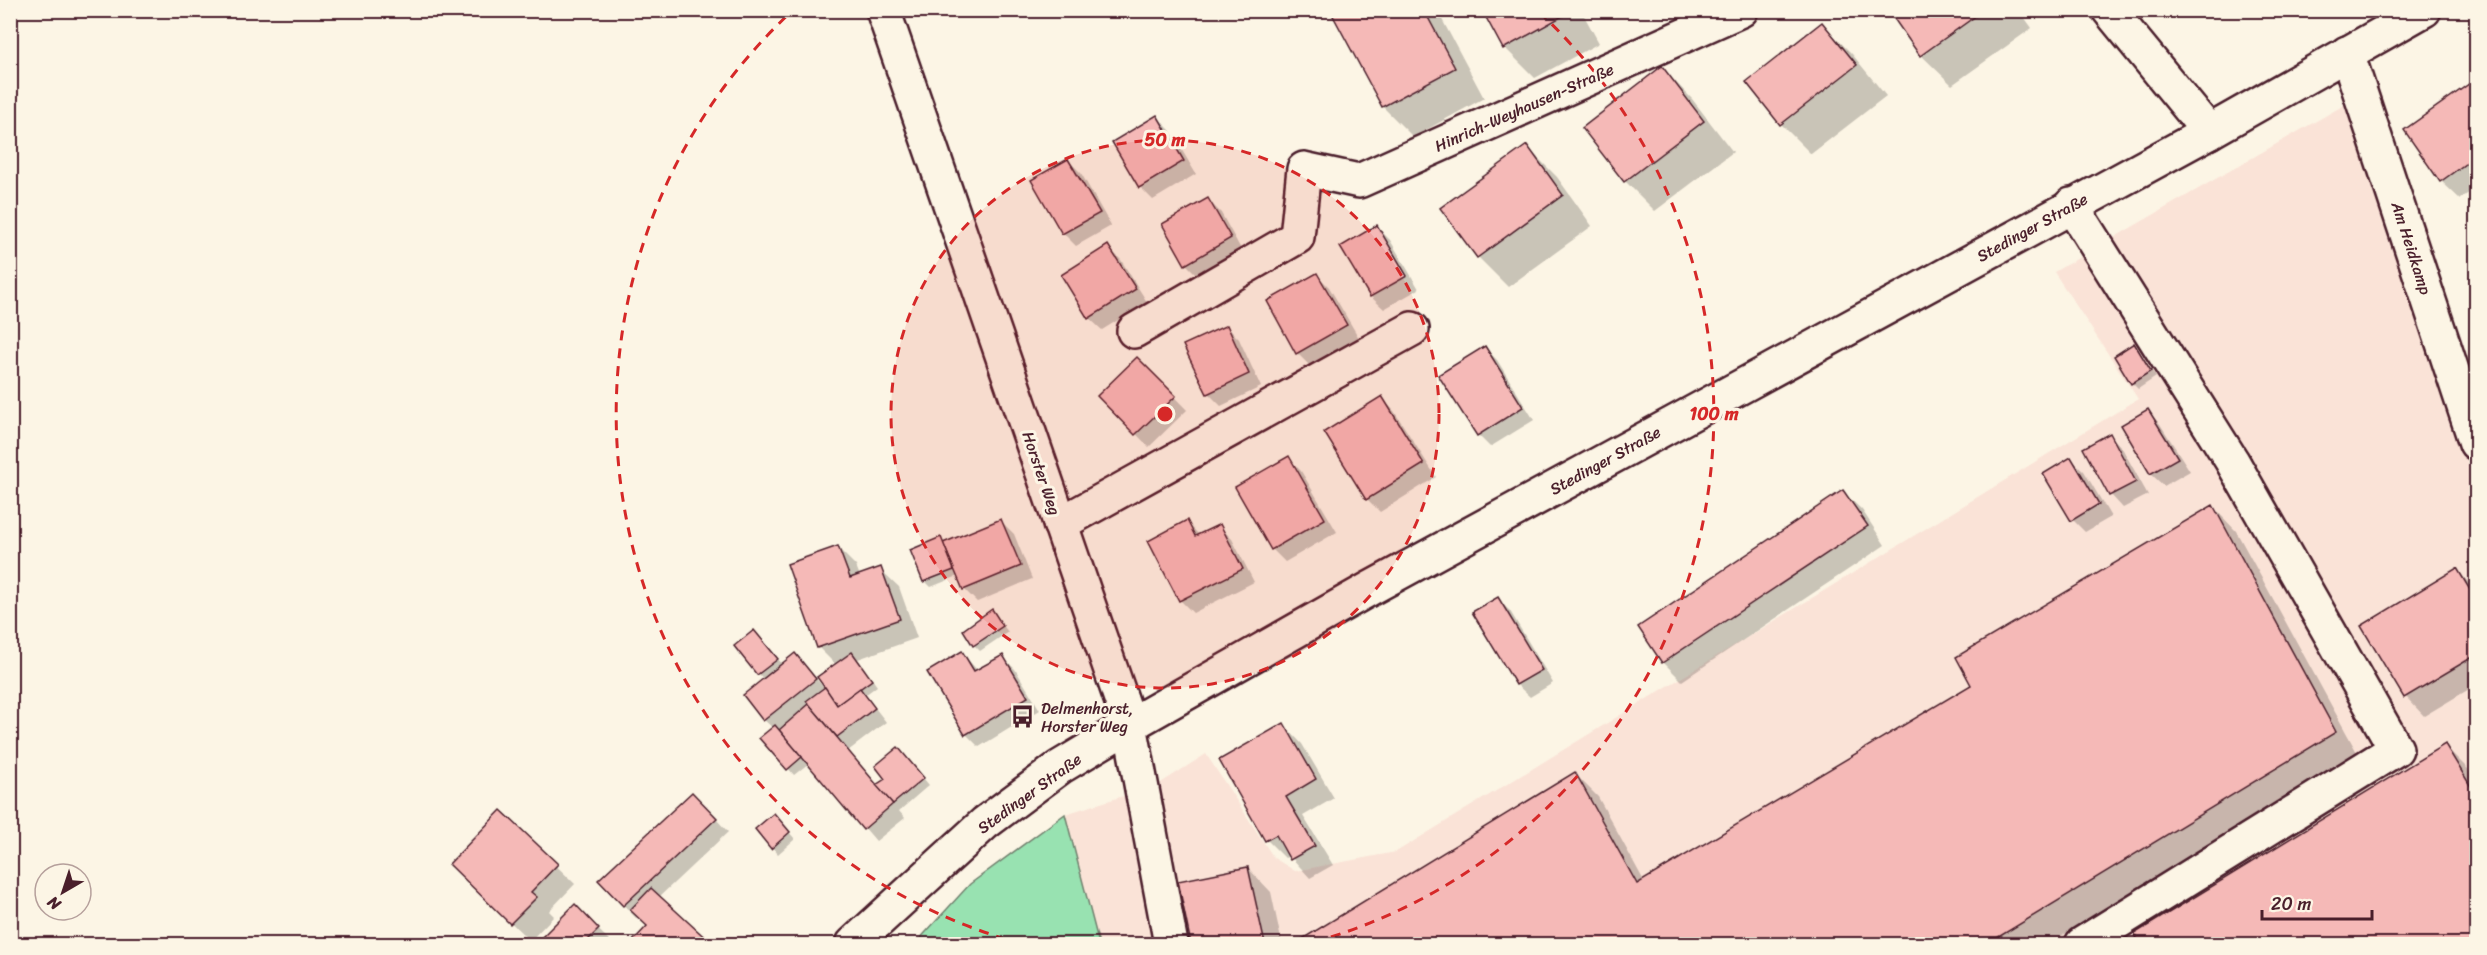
<svg xmlns="http://www.w3.org/2000/svg" width="2487" height="955" viewBox="0 0 2487 955" font-family="Sriracha,sans-serif">
	<style>
		.built { fill: #fae3d7 }
		.green { fill: #98e2b1; stroke: #71806e; stroke-width: 1.5 }
		.shadow { fill: #0003 }
		.building { fill: #f5b9b7; stroke: #4a1f2b; stroke-width: 1.5 }
		.lines { fill: none; stroke-linecap: round; stroke-linejoin: round }
		.minor-casing { stroke: #4a1f2b; stroke-width: 38 }
		.major-casing { stroke: #4a1f2b; stroke-width: 38 }
		.minor { stroke: #fcf5e5; stroke-width: 33 }
		.major { stroke: #fcf5e5; stroke-width: 33 }
		.ring { fill: none; stroke: #d62828; stroke-width: 3; stroke-dasharray: 10 8 }
		.labels { text-anchor: middle; stroke-width: 6; stroke-linejoin: round; paint-order: stroke }
		.street-label { font-size: 16px; fill: #4a1f2b; stroke: #fcf5e5 }
		.poi-label { font-size: 16px; fill: #4a1f2b; stroke: #fcf5e5; text-anchor: start }
		.centre { fill: #d62828; stroke: #fcf5e5; stroke-width: 3 }
		.ring-label { font-size: 18px; text-anchor: middle; font-weight: bold; fill: #d62828; stroke: #fcf5e5; stroke-width: 6; stroke-linejoin: round; paint-order: stroke }
	</style>
	<rect width="100%" height="100%" fill="#fcf5e5"/>
	<filter id="ink" filterUnits="userSpaceOnUse"><feTurbulence type="fractalNoise" baseFrequency=".0167" numOctaves="2"/><feDisplacementMap in="SourceGraphic" scale="12" xChannelSelector="R" yChannelSelector="G"/><feConvolveMatrix kernelMatrix="1 2 1 2 8 2 1 2 1" color-interpolation-filters="sRGB"/></filter>
	<g filter="url(#ink)">
		<polygon class="built" points="2346,104 2476,485 2476,944 1099,944 1065,814 1156,786 1206,754 1274,858 1295,871 1396,852 2138,399 2054,272"/>
		<polygon class="green" points="1065,814 1099,944 915,944 970,884"/>
		<g class="shadow">
			<polygon points="1337,10 1437,10 1484,98 1413,137 1383,107 1333,13"/>
			<polygon points="1484,10 1581,10 1599,43 1535,78 1505,48"/>
			<polygon points="1890,10 2019,10 2032,28 1952,85 1921,55"/>
			<polygon points="1822,24 1852,54 1886,96 1811,154 1781,124 1748,82"/>
			<polygon points="1662,68 1692,99 1733,152 1655,211 1625,181"/>
			<polygon points="2476,81 2476,188 2460,199 2441,181 2406,130"/>
			<polygon points="1157,117 1170,130 1196,174 1153,200 1140,187"/>
			<polygon points="1527,147 1557,177 1592,226 1508,287 1478,257"/>
			<polygon points="1068,160 1081,173 1111,226 1076,246 1063,233"/>
			<polygon points="1208,200 1221,213 1242,251 1198,276 1186,264"/>
			<polygon points="1377,227 1390,240 1419,289 1384,309 1371,297 1342,247"/>
			<polygon points="1108,247 1121,260 1147,302 1102,330 1089,318"/>
			<polygon points="1317,275 1329,287 1359,338 1310,366 1297,353"/>
			<polygon points="1226,326 1239,339 1261,387 1221,406 1208,393"/>
			<polygon points="2134,345 2156,377 2138,389 2132,383"/>
			<polygon points="1485,348 1497,360 1534,420 1490,447 1478,435"/>
			<polygon points="1137,359 1187,410 1149,447 1099,396"/>
			<polygon points="1382,398 1394,411 1436,477 1380,512 1367,499 1326,433"/>
			<polygon points="2148,411 2160,424 2190,471 2164,486 2151,474 2123,426"/>
			<polygon points="2110,435 2122,448 2148,495 2123,508 2111,495 2085,448"/>
			<polygon points="1288,458 1301,471 1337,532 1285,562 1272,549"/>
			<polygon points="2071,459 2084,471 2111,517 2085,532 2073,520"/>
			<polygon points="1843,492 1862,510 1885,545 1682,681 1663,662"/>
			<polygon points="2213,507 2236,531 2359,756 2048,944 1297,944 1575,774 1598,797 1644,881 1973,685"/>
			<polygon points="1001,521 1014,534 1032,579 977,602 964,589 958,576 931,587 925,581 941,539 945,543"/>
			<polygon points="1187,522 1200,536 1219,526 1232,539 1254,582 1193,613 1180,600 1150,542"/>
			<polygon points="838,548 856,566 860,576 880,569 899,587 917,638 858,659 877,686 865,695 886,722 848,751 878,786 887,779 904,755 929,785 899,811 905,818 876,841 809,763 794,775 762,738 773,728 764,720 764,680 736,646 760,638 783,665 795,655 825,689 836,665 819,648 789,565"/>
			<polygon points="2457,570 2476,590 2476,685 2424,716 2406,697 2363,627"/>
			<polygon points="1497,599 1510,611 1553,683 1530,697 1517,685 1474,612"/>
			<polygon points="992,611 1008,632 980,651 974,645"/>
			<polygon points="962,653 978,671 1002,657 1015,669 1040,710 979,747 966,734"/>
			<polygon points="1284,725 1302,744 1334,798 1303,816 1333,865 1310,878 1290,856 1285,858 1267,840"/>
			<polygon points="2445,746 2468,769 2476,783 2476,944 2143,944 2136,934"/>
			<polygon points="705,807 728,832 659,897 710,944 632,944 649,926 639,916 636,918 600,880"/>
			<polygon points="501,812 575,884 549,911 554,916 530,941 451,864"/>
			<polygon points="780,822 795,839 778,854 772,847"/>
			<polygon points="1248,868 1271,892 1282,944 1192,944 1180,882"/>
			<polygon points="575,907 611,942 609,944 537,944"/>
		</g>
		<g class="building">
			<polygon points="1334,10 1424,10 1455,68 1382,107 1331,12"/>
			<polygon points="1482,10 1569,10 1570,12 1503,49"/>
			<polygon points="1888,10 1984,10 1920,56"/>
			<polygon points="1822,22 1857,65 1780,125 1746,82"/>
			<polygon points="1662,66 1704,121 1624,182 1582,128"/>
			<polygon points="2476,79 2476,156 2440,182 2404,130"/>
			<polygon points="1157,115 1184,161 1139,188 1112,142"/>
			<polygon points="1527,145 1563,195 1477,258 1440,208"/>
			<polygon points="1068,159 1100,213 1062,234 1031,180"/>
			<polygon points="1208,198 1231,238 1185,265 1162,224"/>
			<polygon points="1377,225 1407,276 1370,297 1340,247"/>
			<polygon points="1108,245 1136,289 1088,319 1061,275"/>
			<polygon points="1317,273 1347,325 1296,354 1267,301"/>
			<polygon points="1227,325 1249,374 1207,394 1183,345"/>
			<polygon points="2134,343 2151,371 2131,384 2114,356"/>
			<polygon points="1485,346 1523,407 1477,436 1438,375"/>
			<polygon points="1137,357 1176,396 1135,435 1097,396"/>
			<polygon points="1382,396 1424,464 1366,500 1324,432"/>
			<polygon points="2148,409 2178,458 2150,474 2121,425"/>
			<polygon points="2110,433 2136,482 2109,496 2083,448"/>
			<polygon points="1289,456 1325,519 1271,550 1235,487"/>
			<polygon points="2071,457 2099,504 2071,521 2043,474"/>
			<polygon points="1843,490 1868,526 1662,663 1638,627"/>
			<polygon points="2213,505 2336,732 1987,944 1294,944 1575,772 1637,884 1971,685 1956,657"/>
			<polygon points="1001,519 1021,566 963,590 943,543"/>
			<polygon points="1187,520 1195,536 1220,524 1243,569 1179,601 1148,541"/>
			<polygon points="941,537 954,570 923,582 910,550"/>
			<polygon points="838,546 850,578 881,567 900,619 817,648 787,564"/>
			<polygon points="2457,568 2476,600 2476,655 2404,698 2361,626"/>
			<polygon points="1498,597 1542,670 1516,685 1472,612"/>
			<polygon points="992,609 1003,626 973,646 963,630"/>
			<polygon points="754,630 778,659 757,675 734,646"/>
			<polygon points="962,651 974,671 1003,655 1028,697 965,735 927,672"/>
			<polygon points="852,652 872,680 837,705 817,677"/>
			<polygon points="795,653 816,679 763,721 743,695"/>
			<polygon points="825,687 837,705 860,688 875,708 837,737 806,701"/>
			<polygon points="809,704 893,804 863,830 779,730"/>
			<polygon points="1284,723 1316,779 1286,797 1315,846 1290,860 1276,835 1265,841 1219,760"/>
			<polygon points="775,725 802,757 787,770 759,738"/>
			<polygon points="2445,744 2476,795 2476,944 2141,944 2134,934"/>
			<polygon points="898,747 924,778 893,804 876,785 885,779 875,766"/>
			<polygon points="692,792 717,818 623,906 598,880"/>
			<polygon points="501,810 558,864 531,892 537,897 510,924 449,864"/>
			<polygon points="774,813 790,832 771,849 755,829"/>
			<polygon points="1248,867 1265,944 1191,944 1178,881"/>
			<polygon points="651,888 712,944 630,944 647,926 630,910"/>
			<polygon points="575,904 599,929 584,944 535,944"/>
		</g>
		<g class="lines">
			<defs>
				<g id="minor">
					<polyline points="883,10 1130,725 1171,944"/>
					<polyline points="2109,10 2209,132"/>
					<polyline points="2347,53 2476,443"/>
					<polyline points="2071,205 2232,461 2396,749 2082,944"/>
					<polyline points="1134,331 1297,237 1304,169 1359,181 1741,10"/>
					<polyline points="1060,524 1412,329"/>
				</g>
				<polyline id="major" points="853,944 985,823 1060,767 1130,725 1371,588 2209,132 2424,10"/>
			</defs>
			<use href="#minor" class="minor-casing"/>
			<use href="#major" class="major-casing"/>
			<use href="#minor" class="minor"/>
			<use href="#major" class="major"/>
		</g>
	</g>
	<circle cx="1165" cy="414" r="274" fill="#d62828" fill-opacity=".12"/>
	<g class="ring">
		<circle cx="1165" cy="414" r="274"/>
		<path d="M1023 944A549 549 0 0 1 791 12M1539 12A549 549 0 0 1 1307 944"/>
	</g>
	<defs>
		<symbol id="bus-bare" viewBox="-9 -9 18 18"><path d="M-5-6H5V4H4V6H2V4H-2V6H-4V4H-5ZM-3.5-4V0h7V-4ZM-3.5 1.2v1.5H-2V1.2ZM2 1.2v1.5H3.5V1.2Z" fill="#4a1f2b" stroke="#fcf5e5" stroke-width="2.5" paint-order="stroke"/></symbol>
	</defs>
	<g fill-rule="evenodd">
		<use href="#bus-bare" x="1006" y="700" width="33" height="33"/>
	</g>
	<g class="labels">
		<g class="street-label">
			<text transform="translate(1524 107) rotate(-24)" y="6">Hinrich-Weyhausen-Straße</text>
			<text transform="translate(2032 227) rotate(-29)" y="6">Stedinger Straße</text>
			<text transform="translate(2412 248) rotate(72)" y="6">Am Heidkamp</text>
			<text transform="translate(1605 460) rotate(-29)" y="6">Stedinger Straße</text>
			<text transform="translate(1042 473) rotate(71)" y="6">Horster Weg</text>
			<text transform="translate(1029 793) rotate(-36)" y="6">Stedinger Straße</text>
		</g>
		<g class="poi-label">
			<text x="1041" y="714">Delmenhorst,<tspan x="1041" dy="18">Horster Weg</tspan></text>
		</g>
	</g>
	<circle cx="1165" cy="414" r="9" class="centre"/>
	<g class="ring-label">
		<text x="1165" y="146">50 m</text>
		<text x="1714" y="420">100 m</text>
	</g>
	<rect width="2487" height="955" fill="none" stroke="#fcf5e5" stroke-width="36"/>
	<rect x="18" y="18" width="2451" height="919" fill="none" stroke="#4a1f2b" stroke-width="2" filter="url(#ink)"/>
	<g transform="translate(63 892) rotate(219)"><circle r="28" fill="#fcf5e5" stroke="#b59f9b" stroke-width="1.5"/>
	<path d="M0-4.5L10 22L0 15L-10 22Z" fill="#4a1f2b"/>
	<text y="-9" font-size="16" font-weight="bold" text-anchor="middle" fill="#4a1f2b">N</text>
	</g>
	<path d="M2262 910v9h110v-9" fill="none" stroke="#4a1f2b" stroke-width="3"/>
	<text x="2271" y="910" font-size="18" fill="#4a1f2b" stroke="#fcf5e5" stroke-width="4.5" paint-order="stroke">20 m</text>
</svg>
